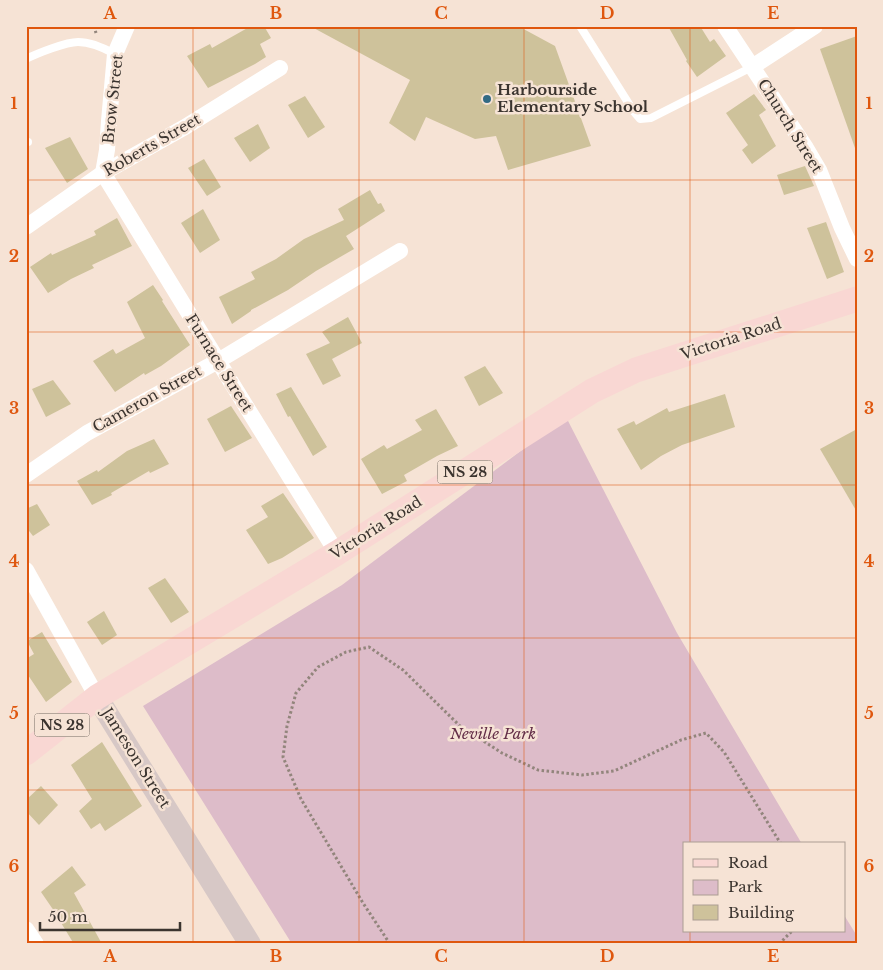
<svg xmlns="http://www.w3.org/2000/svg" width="883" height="970" viewBox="0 0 883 970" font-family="'Libre Baskerville',serif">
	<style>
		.green { fill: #ddbcc9 }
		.building { fill: #cec29b }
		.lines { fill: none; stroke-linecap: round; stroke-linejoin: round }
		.path { stroke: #92857c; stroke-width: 3; stroke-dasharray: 2.5 2.5; stroke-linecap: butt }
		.lane { stroke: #fff; stroke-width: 8 }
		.street { stroke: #fff; stroke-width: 16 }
		.secondary { stroke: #d7c8c6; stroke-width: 22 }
		.primary { stroke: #f9d7d3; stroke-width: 25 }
		.grid { fill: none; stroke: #df570e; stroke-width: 1; stroke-opacity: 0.55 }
		.poi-dot { fill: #326a84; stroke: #f6e3d5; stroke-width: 2 }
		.labels { text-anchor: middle; stroke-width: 5; stroke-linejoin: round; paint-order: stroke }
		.shield { fill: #f6e3d5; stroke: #736861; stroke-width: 1 }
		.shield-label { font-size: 14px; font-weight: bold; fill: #3b342f }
		.poi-label { font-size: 15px; font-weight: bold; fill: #3b342f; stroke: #f6e3d5; text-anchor: start }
		.street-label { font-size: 15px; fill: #3b342f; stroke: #f6e3d5 }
		.park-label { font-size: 15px; font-style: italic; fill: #632d47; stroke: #f6e3d5 }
		.neatline { fill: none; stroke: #df570e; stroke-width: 2 }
		.grid-label { font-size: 16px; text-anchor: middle; font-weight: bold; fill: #df570e }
	</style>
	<rect width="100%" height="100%" fill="#f6e3d5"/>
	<polygon class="green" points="566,417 677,633 802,844 684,844 684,931 844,931 844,915 857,936 857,944 292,944 143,706 342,585"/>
	<g class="building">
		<polygon points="251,26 264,26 271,38 260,44 266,57 255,64 208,88 187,56 210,44 212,48"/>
		<polygon points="310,26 518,26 555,46 591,146 508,170 496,136 475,139 426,117 415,141 389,123 410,80"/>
		<polygon points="668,26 700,26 710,42 714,39 726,56 697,77 686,61 687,60"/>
		<polygon points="857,36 857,148 855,148 820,49"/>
		<polygon points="754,94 766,110 759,115 776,146 752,164 742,150 748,145 726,113"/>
		<polygon points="305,96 325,127 308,138 288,105"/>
		<polygon points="258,124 270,148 250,162 234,138"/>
		<polygon points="70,137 88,169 67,183 45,148"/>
		<polygon points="204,159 221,187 207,196 188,168"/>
		<polygon points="805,166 814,186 784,195 777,175"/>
		<polygon points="370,190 378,204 381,203 385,211 346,236 354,249 316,271 288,290 251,310 251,311 232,324 219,297 255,279 251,272 276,259 304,239 344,220 338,209"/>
		<polygon points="203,209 220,240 200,253 181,223"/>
		<polygon points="117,218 132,246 92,265 94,268 71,279 48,293 30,267 51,253 52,255 96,235 94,231"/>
		<polygon points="826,222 844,272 827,279 807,228"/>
		<polygon points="153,285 163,300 162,301 190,345 161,366 145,375 144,373 115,392 93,361 113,349 116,354 145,338 127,302"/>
		<polygon points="348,317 362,343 332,359 341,376 323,385 306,354 330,343 322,332"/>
		<polygon points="485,366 503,393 479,406 464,377"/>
		<polygon points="53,380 71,404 46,417 32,389"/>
		<polygon points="291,387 327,447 313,456 290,416 288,417 276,394"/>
		<polygon points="725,394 735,427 682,445 661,456 641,470 617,429 634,421 636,425 667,408 669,412"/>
		<polygon points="231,406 252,438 225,452 207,419"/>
		<polygon points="436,409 458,446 437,456 404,475 407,481 382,494 361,459 384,445 387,449 422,430 415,420"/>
		<polygon points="857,429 857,512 820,449"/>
		<polygon points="154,439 169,464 150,473 149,471 111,493 112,495 92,505 77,481 97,470 98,472 127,451"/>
		<polygon points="283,493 314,538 282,558 268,564 246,530 268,517 261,506"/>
		<polygon points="37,504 50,525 33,536 26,527 26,509"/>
		<polygon points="165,578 189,612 171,623 148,588"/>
		<polygon points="104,611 117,635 102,645 87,622"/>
		<polygon points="42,632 72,682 46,702 26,672 26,659 34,654 27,641"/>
		<polygon points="102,742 142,806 105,831 100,823 91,829 79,811 92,799 71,765"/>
		<polygon points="41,786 58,805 39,825 26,811 26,800"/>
		<polygon points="72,866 86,885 74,893 102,944 74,944 52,908 41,892"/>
	</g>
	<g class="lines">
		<g class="path">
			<polyline points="94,26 96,33"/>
			<polyline points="390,944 363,903 301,799 283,757 287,726 296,693 318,667 346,652 369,647 403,670 460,726 502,753 538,770 582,775 614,771 681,740 706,733 724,752 781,844"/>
			<polyline points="779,944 792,931"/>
		</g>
		<g class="lane">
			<polyline points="580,26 634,112 640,119 651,118 752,67"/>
			<path d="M26,59C38,53 66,42 78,42C91,42 104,48 115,54"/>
			<polyline points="26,142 28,142"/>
		</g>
		<g class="street">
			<polyline points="725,26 806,148 819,170 842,228 857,259"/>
			<polyline points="752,67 815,26"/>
			<polyline points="103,173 218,361 337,553"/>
			<polyline points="103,173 107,150 109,121 115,54 127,26"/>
			<polyline points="26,227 103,173 185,127 280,68"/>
			<polyline points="26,475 87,433 218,361 400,251"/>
			<polyline points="26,570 97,697"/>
			<polyline points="26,929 36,944"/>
		</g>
		<polyline class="secondary" points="97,697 250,944"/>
		<polyline class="primary" points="26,753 97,697 337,553 592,391 636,370 857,299"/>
	</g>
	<path class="grid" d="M193,26V944M359,26V944M524,26V944M690,26V844M26,180H857M26,332H857M26,485H857M26,638H857M26,790H857M690,931V944"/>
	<circle class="poi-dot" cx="487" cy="99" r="5"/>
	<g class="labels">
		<g class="shield">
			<rect x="437.5" y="460.5" width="55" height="23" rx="4"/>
			<rect x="34.5" y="713.5" width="55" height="23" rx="4"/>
		</g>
		<g class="shield-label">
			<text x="465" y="477">NS 28</text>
			<text x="62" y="730">NS 28</text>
		</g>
		<g class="poi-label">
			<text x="497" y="95">Harbourside<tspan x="497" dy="17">Elementary School</tspan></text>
		</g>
		<g class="street-label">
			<text transform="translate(113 99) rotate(-84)" y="5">Brow Street</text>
			<text transform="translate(790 126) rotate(58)" y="5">Church Street</text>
			<text transform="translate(152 145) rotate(-30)" y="5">Roberts Street</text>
			<text transform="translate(731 339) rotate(-18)" y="5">Victoria Road</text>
			<text transform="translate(219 363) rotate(58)" y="5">Furnace Street</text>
			<text transform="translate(147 399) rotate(-29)" y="5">Cameron Street</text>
			<text transform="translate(376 528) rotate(-32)" y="5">Victoria Road</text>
			<text transform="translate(136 758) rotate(58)" y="5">Jameson Street</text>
		</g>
		<g class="park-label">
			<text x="493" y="739">Neville Park</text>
		</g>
	</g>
	<rect width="883" height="970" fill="none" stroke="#f6e3d5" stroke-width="55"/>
	<rect x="683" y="842" width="162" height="90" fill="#f6e3d5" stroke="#ab9d93"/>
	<rect x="693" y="859" width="25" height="8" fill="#f9d7d3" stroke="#ab9d93"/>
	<text x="728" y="868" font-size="15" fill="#3b342f">Road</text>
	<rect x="693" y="880" width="25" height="15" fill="#ddbcc9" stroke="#ab9d93"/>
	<text x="728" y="892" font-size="15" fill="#3b342f">Park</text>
	<rect x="693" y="905" width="25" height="15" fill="#cec29b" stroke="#ab9d93"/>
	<text x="728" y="918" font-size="15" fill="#3b342f">Building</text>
	<path d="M40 922v8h140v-8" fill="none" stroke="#3b342f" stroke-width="2.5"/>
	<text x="48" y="922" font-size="15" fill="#3b342f" stroke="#f6e3d5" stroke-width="4" paint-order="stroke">50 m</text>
	<rect x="28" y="28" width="828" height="914" class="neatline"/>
	<g class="grid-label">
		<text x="110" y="19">A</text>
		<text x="276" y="19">B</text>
		<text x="441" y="19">C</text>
		<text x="607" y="19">D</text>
		<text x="773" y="19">E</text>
		<text x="14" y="109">1</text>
		<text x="869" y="109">1</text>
		<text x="14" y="262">2</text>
		<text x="869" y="262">2</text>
		<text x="14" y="414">3</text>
		<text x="869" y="414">3</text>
		<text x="14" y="567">4</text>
		<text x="869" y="567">4</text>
		<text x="14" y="719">5</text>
		<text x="869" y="719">5</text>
		<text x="14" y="872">6</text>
		<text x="869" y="872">6</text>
		<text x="110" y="962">A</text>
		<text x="276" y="962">B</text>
		<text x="441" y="962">C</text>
		<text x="607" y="962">D</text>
		<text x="773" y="962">E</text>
	</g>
</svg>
